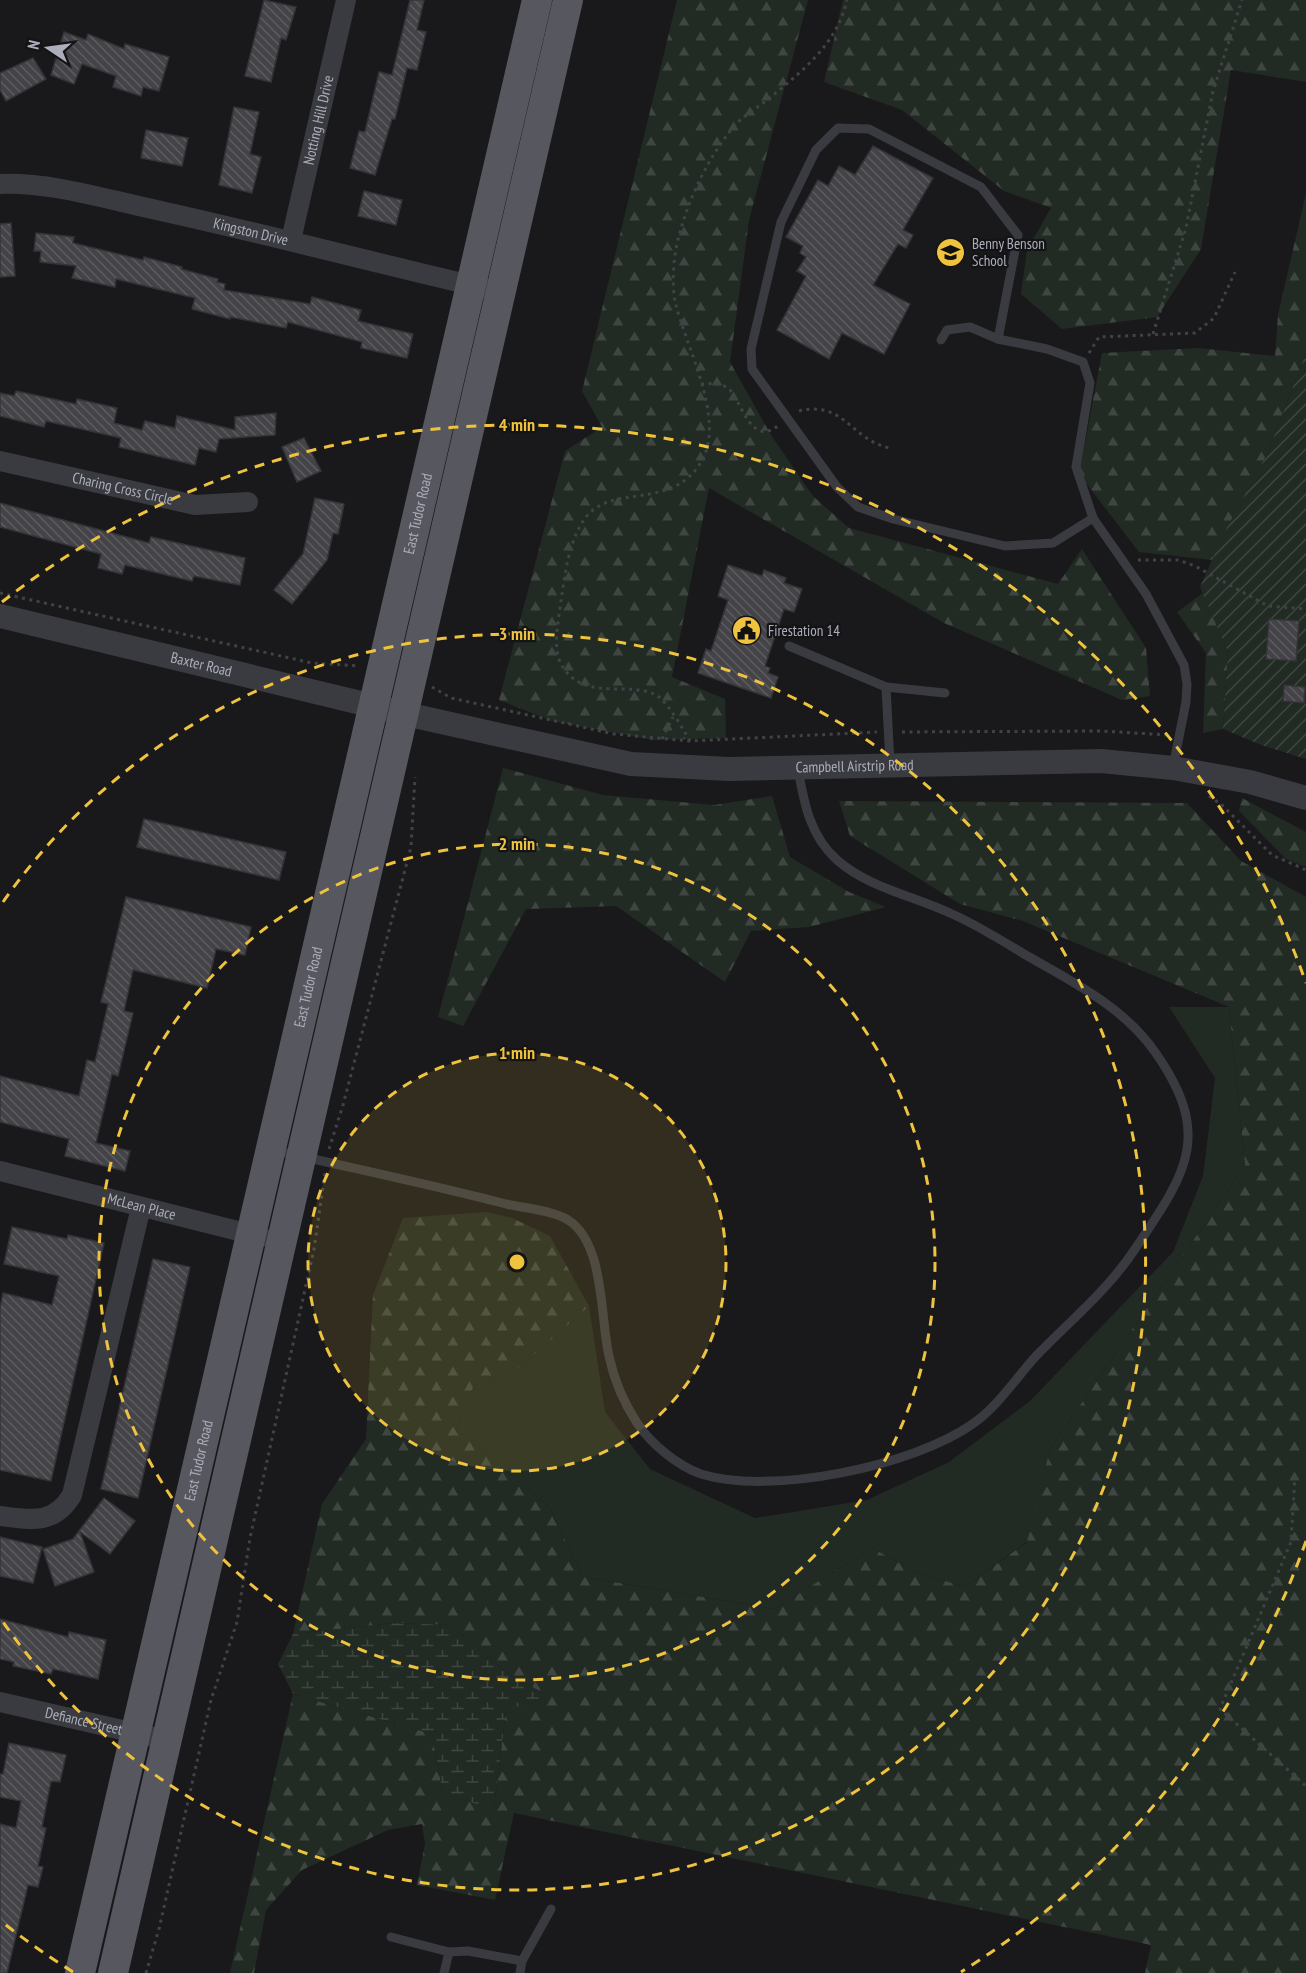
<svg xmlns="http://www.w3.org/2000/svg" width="1306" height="1973" viewBox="0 0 1306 1973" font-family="'PT Sans Narrow',sans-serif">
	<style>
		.green { fill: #212a23 }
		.forest { fill: url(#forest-firs) }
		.wetland { fill: url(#wetland-marsh) }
		.garden { fill: url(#garden-furrows) }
		.building { fill: url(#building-back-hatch); stroke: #343337; stroke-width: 1.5 }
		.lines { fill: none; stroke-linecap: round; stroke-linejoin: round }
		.path { stroke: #404247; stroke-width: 3; stroke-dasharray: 3 4.5; stroke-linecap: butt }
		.service { stroke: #3a3b40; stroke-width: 9 }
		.minor { stroke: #3a3b40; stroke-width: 20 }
		.tertiary { stroke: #3a3b40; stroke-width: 24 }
		.primary { stroke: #56575f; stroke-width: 30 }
		.ring { fill: none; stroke: #efc33e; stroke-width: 3; stroke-dasharray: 10 8 }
		.labels { text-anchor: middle; stroke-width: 4.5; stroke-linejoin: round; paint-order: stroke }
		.street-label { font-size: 15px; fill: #acafbb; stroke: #141416 }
		.poi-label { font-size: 15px; fill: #acafbb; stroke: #141416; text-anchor: start }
		.centre { fill: #efc33e; stroke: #141416; stroke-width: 3 }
		.ring-label { font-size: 18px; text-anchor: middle; font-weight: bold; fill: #efc33e; stroke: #141416; stroke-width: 4.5; stroke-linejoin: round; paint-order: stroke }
	</style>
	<defs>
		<pattern id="forest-firs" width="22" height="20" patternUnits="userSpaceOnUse" patternTransform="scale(1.5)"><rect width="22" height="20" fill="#212a23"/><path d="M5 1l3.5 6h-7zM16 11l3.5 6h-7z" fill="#3f4641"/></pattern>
		<pattern id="wetland-marsh" width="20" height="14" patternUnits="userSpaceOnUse" patternTransform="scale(1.5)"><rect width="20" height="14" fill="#212a23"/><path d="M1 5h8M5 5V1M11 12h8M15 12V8" fill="none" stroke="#3f4641"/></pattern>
		<pattern id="garden-furrows" width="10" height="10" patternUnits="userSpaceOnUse" patternTransform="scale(1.5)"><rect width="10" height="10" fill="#212a23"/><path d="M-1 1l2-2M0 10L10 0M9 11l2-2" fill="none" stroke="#3f4641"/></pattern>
		<pattern id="building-back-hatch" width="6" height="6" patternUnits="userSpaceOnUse" patternTransform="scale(1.5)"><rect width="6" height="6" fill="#444448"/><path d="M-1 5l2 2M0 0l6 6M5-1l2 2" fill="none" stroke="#5c5c60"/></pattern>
	</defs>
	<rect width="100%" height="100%" fill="#19191b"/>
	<polygon class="green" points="1169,1007 1229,1007 1245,1165 1050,1449 1029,1540 965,1587 916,1572 872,1548 774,1609 583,1577 550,1508 456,1429 474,1385 513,1373 589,1306 605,1412 650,1469 755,1518 867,1500 949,1462 1030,1401 1173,1252 1203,1176 1215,1078"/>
	<g class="forest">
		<polygon points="677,0 808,0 749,220 730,362 771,435 813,496 849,528 1058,584 1082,549 1146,648 1150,696 1122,700 944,623 709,488 672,677 725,699 726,738 653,740 552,721 499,700 565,451 602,427 582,391"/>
		<polygon points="843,0 1306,0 1306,82 1231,70 1201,249 1157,317 1062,329 1021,294 1027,250 1051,208 1004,191 902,110 824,82"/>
		<polygon points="1306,193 1306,353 1268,452 1212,560 1139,552 1079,474 1102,353 1198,348 1275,356 1278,315"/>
		<polygon points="1203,593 1228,652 1223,729 1203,733 1206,653 1177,612"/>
		<polygon points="503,768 603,795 714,805 772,796 790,857 849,892 886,907 809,927 751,931 725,982 616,906 526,909 463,1026 438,1017"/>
		<polygon points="1242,798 1306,832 1306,867 1286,859 1239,811"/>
		<polygon points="839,801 1187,803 1241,861 1306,897 1306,1973 1145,1973 1151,1945 514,1813 495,1900 417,1885 425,1844 422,1824 388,1830 302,1870 266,1910 254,1973 230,1973 293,1694 432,1734 443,1794 494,1808 506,1710 550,1697 510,1675 450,1625 393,1623 293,1634 322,1504 366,1439 373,1295 403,1218 487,1212 512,1218 550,1236 589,1306 513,1373 474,1385 456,1429 550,1508 583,1577 774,1609 872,1548 916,1572 965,1587 1027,1542 1050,1449 1245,1165 1229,1007 1023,921 960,904 850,836"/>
	</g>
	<polygon class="wetland" points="393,1623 450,1625 510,1675 551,1697 506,1710 494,1809 443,1794 432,1734 293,1694 278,1664 293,1634"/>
	<polygon class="garden" points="1306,353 1306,759 1261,745 1223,729 1228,652 1200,587 1223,535 1268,452"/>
	<g class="building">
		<polygon points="264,0 296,7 286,40 281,38 271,82 245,76"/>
		<polygon points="410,0 424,0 417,30 426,32 417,70 407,68 395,119 392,119 375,175 350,168 359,131 365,132 379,72 392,75"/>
		<polygon points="64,32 86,40 88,34 124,49 125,44 169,57 159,91 143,87 141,96 113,87 116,76 82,64 74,84 51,75"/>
		<polygon points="33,58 46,79 6,101 0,90 0,73"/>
		<polygon points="234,107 259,112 250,154 261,157 252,193 219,185"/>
		<polygon points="146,130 188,138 182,166 141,158"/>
		<polygon points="873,146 933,178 903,230 913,235 906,248 898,244 873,285 910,304 884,354 842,333 829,359 777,330 806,276 797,271 806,257 800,253 803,246 786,237 818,180 828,186 839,166 855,175"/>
		<polygon points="364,191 402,200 396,225 358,216"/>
		<polygon points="11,223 15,276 0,277 0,224"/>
		<polygon points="36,233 74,237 73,243 143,260 144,257 182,267 181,269 218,279 217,282 225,284 224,290 310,304 312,297 361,310 358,321 413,334 407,358 361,348 362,342 288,322 286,328 230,317 230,319 192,309 195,298 116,279 115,287 72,278 76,266 40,262 41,251 34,251"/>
		<polygon points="16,391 76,404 77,399 117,408 114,423 142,430 145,421 175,428 177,416 235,430 235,417 276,413 275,435 219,439 216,452 199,448 195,465 119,447 121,438 46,421 44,427 0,416 0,393 14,396"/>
		<polygon points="304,438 321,471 297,482 282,447"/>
		<polygon points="315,498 344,504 338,534 333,533 327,560 292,604 274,590 303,554"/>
		<polygon points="0,503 149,543 151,537 245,558 240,585 194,576 192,581 125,565 122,574 98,568 101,554 0,527"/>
		<polygon points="728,565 762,576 764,570 786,578 784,583 802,589 794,612 784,609 765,666 770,668 768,673 778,677 771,698 698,673 706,649 711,651 728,600 718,596"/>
		<polygon points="1269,619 1299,621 1296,661 1266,659"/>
		<polygon points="1284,685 1305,687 1304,703 1283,701"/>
		<polygon points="144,819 286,852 279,880 137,847"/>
		<polygon points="126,897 251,927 245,955 216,949 207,988 133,970 124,1011 133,1013 118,1076 112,1074 96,1143 130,1151 125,1171 65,1156 69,1139 0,1122 0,1076 79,1096 87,1060 95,1062 108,1004 101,1002"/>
		<polygon points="12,1227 67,1239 68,1235 104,1243 51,1481 0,1470 0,1308 3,1293 52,1305 59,1276 4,1264"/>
		<polygon points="153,1259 190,1267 138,1498 101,1489"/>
		<polygon points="104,1498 135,1521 110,1554 80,1532 94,1572 55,1586 43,1549 73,1539"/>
		<polygon points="0,1537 42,1547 33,1583 0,1576"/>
		<polygon points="0,1619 68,1637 69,1632 106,1640 98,1679 53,1669 51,1674 13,1666 14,1662 0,1659"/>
		<polygon points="9,1743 66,1755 60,1782 51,1781 42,1827 46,1828 38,1866 43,1867 38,1887 28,1885 7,1973 0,1973 0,1824 16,1828 21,1801 0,1797 0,1774 3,1774"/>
	</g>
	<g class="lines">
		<g class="path">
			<polyline points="1153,334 1186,228 1213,91 1242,0"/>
			<polyline points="1089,353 1099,337 1195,333 1214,318 1235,272"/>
			<path d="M701,384C711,384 720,382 729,389C741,399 750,449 779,425"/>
			<path d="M799,411C845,400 850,440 890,448"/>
			<polyline points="1138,560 1178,560 1195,566 1268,606 1306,609"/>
			<polyline points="0,593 312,663 359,666"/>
			<polyline points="432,687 451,698 614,734 690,741 877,732"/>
			<polyline points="902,732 1101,731 1168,735"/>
			<polyline points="662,739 673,717"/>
			<path d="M690,741C683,729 669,705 659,697C632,678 584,705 561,664C552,647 559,619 561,601C565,574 569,539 586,517C613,483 672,511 701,462C727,419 685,346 675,301C671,279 674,250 681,229C691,193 711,153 735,125C744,116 756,108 766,101C800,73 837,45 847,0"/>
			<polyline points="1209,796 1222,805 1272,855 1306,870"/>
			<polyline points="329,1149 343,1105 411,847 415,777"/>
			<polyline points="1295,1475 1291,1542 1220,1709 1306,1786"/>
			<polyline points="146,1973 159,1929 211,1700 237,1622 250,1538 314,1249 325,1173"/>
		</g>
		<g class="service">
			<polyline points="998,339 1018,235 981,187 869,129 838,128 816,150 781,222 751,349 752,369 837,487 858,507 893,519 1005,546 1053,543 1093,518"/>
			<polyline points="941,340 947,330 970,327 998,339 1047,349 1083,362 1090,383 1076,467 1093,518 1146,594 1184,665 1187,684 1186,702 1173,767"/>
			<polyline points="789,646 886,687 890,764"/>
			<polyline points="886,687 945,693"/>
			<path d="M274,1150C351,1168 429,1184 506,1204C524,1208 551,1210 568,1220C605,1243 600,1318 609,1356C614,1380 624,1403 637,1423C651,1444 678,1466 701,1474C771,1496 914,1466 974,1423C998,1406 1016,1378 1036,1356C1070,1321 1108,1290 1135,1249C1186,1173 1214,1136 1155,1052C1123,1006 1071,981 1024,954C1001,940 977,925 952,914C914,896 869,888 837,860C810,836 804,803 798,769"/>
			<polyline points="391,1937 449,1952 444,1973"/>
			<polyline points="449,1952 468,1951 522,1961 520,1973"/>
			<polyline points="522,1961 551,1909"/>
		</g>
		<g class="minor">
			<path id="s1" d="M0,184C53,182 108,200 161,211C274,236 387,266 501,292"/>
			<path id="s2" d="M291,240L346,0"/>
			<path id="s3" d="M0,461L195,505L248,502"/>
			<path id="s4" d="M0,1171L262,1237"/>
			<path d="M0,1516C31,1520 54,1525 72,1495L141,1207"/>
			<path id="s5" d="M0,1702L166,1740"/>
		</g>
		<path class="tertiary" id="s6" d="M0,616L419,717L631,764L729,769L1101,761L1173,768L1250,782L1306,798"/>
		<g class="primary">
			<path id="s7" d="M80,1973L537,0"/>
			<polyline points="113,1973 568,0"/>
		</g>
	</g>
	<circle cx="517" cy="1262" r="209" fill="#efc33e" fill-opacity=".12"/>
	<g class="ring">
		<circle cx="517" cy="1262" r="209"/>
		<circle cx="517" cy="1262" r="418"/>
		<path d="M3 902A628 628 0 1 1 3 1622"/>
		<path d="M1306 1541A837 837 0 0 1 961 1972M73 1972A837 837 0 0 1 2 1922M2 602A837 837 0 0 1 1306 983"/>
	</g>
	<defs>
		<symbol id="school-disc" viewBox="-11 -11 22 22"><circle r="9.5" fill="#efc33e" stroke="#141416"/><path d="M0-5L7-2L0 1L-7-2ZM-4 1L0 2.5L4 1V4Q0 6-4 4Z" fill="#111"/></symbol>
		<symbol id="civic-disc" viewBox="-11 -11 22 22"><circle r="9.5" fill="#efc33e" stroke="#141416"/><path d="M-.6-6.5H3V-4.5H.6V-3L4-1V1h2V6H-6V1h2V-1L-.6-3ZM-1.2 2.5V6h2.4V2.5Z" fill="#111"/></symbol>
	</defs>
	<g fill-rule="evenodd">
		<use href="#school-disc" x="934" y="236" width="33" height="33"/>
		<use href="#civic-disc" x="730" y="614" width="33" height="33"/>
	</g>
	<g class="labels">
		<g class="street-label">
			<text dy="5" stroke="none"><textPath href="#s2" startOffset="123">Notting Hill Drive</textPath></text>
			<text dy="5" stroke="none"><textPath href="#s1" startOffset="256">Kingston Drive</textPath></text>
			<text dy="5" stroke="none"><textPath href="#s3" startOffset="126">Charing Cross Circle</textPath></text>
			<text dy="5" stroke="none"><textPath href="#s7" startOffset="1498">East Tudor Road</textPath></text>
			<text dy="5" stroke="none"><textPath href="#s6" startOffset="207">Baxter Road</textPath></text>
			<text dy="5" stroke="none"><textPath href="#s6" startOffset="872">Campbell Airstrip Road</textPath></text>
			<text dy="5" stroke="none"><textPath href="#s7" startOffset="1012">East Tudor Road</textPath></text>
			<text dy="5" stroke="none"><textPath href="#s4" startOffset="146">McLean Place</textPath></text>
			<text dy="5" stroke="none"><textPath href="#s7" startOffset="526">East Tudor Road</textPath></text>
			<text dy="5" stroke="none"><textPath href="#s5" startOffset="86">Defiance Street</textPath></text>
		</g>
		<g class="poi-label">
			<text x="972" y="249">Benny Benson<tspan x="972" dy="17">School</tspan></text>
			<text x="768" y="636">Firestation 14</text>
		</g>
	</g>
	<circle cx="517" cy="1262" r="9" class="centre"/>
	<g class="ring-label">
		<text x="517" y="431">4 min</text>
		<text x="517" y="640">3 min</text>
		<text x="517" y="850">2 min</text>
		<text x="517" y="1059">1 min</text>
	</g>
	<g transform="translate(48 48) rotate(283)" stroke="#141416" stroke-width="4.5" paint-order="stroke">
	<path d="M0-4.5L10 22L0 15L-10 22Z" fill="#acafbb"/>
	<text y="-9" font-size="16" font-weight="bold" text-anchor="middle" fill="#acafbb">N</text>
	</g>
</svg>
